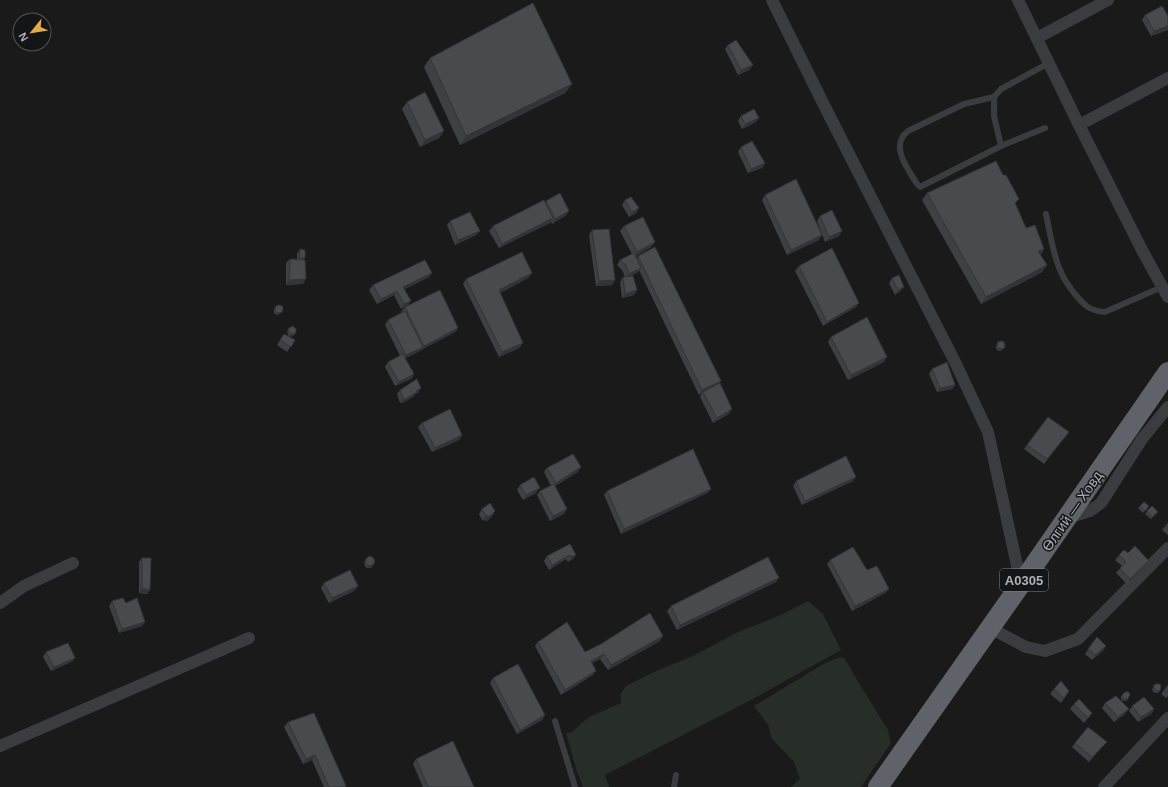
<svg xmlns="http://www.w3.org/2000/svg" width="1168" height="787" viewBox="0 0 1168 787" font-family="Arial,sans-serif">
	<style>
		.green { fill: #262e27 }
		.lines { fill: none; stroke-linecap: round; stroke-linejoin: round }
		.service { stroke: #3b3c40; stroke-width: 6 }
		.minor { stroke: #3b3c40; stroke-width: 12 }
		.trunk { stroke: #5f6268; stroke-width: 20 }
		.wall { fill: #3f4043 }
		.shaded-wall { fill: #333437 }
		.building { fill: #494a4e; stroke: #333437 }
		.labels { text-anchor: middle; stroke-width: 3; stroke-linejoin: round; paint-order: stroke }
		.shield { fill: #141517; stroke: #7f8289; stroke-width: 1 }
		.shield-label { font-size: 13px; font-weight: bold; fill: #adb1ba }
		.street-label { font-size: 14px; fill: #adb1ba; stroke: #141517 }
	</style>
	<rect width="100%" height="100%" fill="#1a1a1b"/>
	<g class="green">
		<polygon points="808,601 823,614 841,650 749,701 605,775 609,787 583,787 577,772 566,733 572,732 589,717 621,703 621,693 626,686 652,673 695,655 736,633 783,614"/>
		<polygon points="841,657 845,659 857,680 888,730 891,743 861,787 791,787 800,779 794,762 772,739 768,725 754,706 825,663"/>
	</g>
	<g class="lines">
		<g class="service">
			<path d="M994,97L964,104L908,131C906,133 903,135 902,138C894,152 910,172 917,184L920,187L1001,146"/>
			<polyline points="1045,128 1001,146 994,116 994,97 1001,89 1049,63"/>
			<path d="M1046,214C1050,232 1053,256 1061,272C1064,280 1069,286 1074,293C1084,305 1089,311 1105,312L1162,287"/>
			<polyline points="555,721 575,787"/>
			<polyline points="674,787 676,775"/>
		</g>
		<g class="minor">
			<polyline points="772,0 826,109 955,362 988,432 1021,584"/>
			<polyline points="1018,0 1079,125 1143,252 1168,297"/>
			<polyline points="1037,38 1108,0"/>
			<polyline points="1079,125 1168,78"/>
			<polyline points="1067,518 1090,511 1101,503 1142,439 1168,407"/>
			<polyline points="0,603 24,586 73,563"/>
			<polyline points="990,628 1026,647 1045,651 1078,639 1168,548"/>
			<polyline points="0,746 249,638"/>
			<polyline points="1104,787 1168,718"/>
		</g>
		<polyline class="trunk" points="878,787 1021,584 1168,372"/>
	</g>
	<g class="wall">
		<polygon points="1145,15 1168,16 1168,30 1151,36 1142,20"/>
		<polygon points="728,45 753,65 749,70 738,75 725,49"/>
		<polygon points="430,58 572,84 565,93 460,145 424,67"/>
		<polygon points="407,102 444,131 439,138 420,147 402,109"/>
		<polygon points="741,116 756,122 742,129 738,121"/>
		<polygon points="741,147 765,163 762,168 748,173 738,152"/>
		<polygon points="927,193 1016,204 1026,228 1044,249 1040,255 1047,265 1042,272 981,304 922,200"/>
		<polygon points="765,195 819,240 787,255 762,200"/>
		<polygon points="625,200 639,208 636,213 629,217 622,205"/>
		<polygon points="546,201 569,211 565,216 552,224 551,222 550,223 499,248 489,231 493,226 545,203"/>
		<polygon points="820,216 839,236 825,242 817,221"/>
		<polygon points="450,221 476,235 455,245 447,225"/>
		<polygon points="624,226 655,242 651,247 636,256 637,258 638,256 721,381 719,384 729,414 713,423 700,397 702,393 699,395 639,270 638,272 629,277 637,290 634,295 622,298 620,282 623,277 625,277 622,270 617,265 620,260 632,254 620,231"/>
		<polygon points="592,230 615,280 612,285 596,286 589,235"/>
		<polygon points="300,249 304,259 303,284 286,285 286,263 290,259 297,259 297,254"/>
		<polygon points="799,266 856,307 823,326 795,271"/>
		<polygon points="532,273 528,278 500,293 523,343 519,348 499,357 463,284 466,279"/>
		<polygon points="429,277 405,289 408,305 401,309 394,295 377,304 369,290 373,285"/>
		<polygon points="892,278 904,287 900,291 895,295 889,283"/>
		<polygon points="275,307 283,310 280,314 276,315 274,313 274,309"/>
		<polygon points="405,307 458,328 455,332 421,350 420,351 405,358 414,374 411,379 395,386 385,367 388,362 400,356 385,325 388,320 402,313 401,312"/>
		<polygon points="289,328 296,332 293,336 289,337 287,332"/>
		<polygon points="284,334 295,340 287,352 277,345"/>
		<polygon points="831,337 884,362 848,380 828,342"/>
		<polygon points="999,341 1004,348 1001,351 998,351 996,348 996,346"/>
		<polygon points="932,369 955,385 952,389 937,392 929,374"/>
		<polygon points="400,390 418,393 415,394 413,397 402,403 400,403 397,394"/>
		<polygon points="1048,417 1069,432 1044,464 1024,449"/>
		<polygon points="422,423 462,435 459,440 432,452 418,427"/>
		<polygon points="547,468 578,472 555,486 564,514 550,521 537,495 540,491 551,486 544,472"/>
		<polygon points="796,481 853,481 802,505 793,486"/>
		<polygon points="520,485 536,493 523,500 517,490"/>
		<polygon points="711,489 707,493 621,534 604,495 607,491"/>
		<polygon points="1140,506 1147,508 1143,513 1138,508"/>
		<polygon points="482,509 495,511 492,516 487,521 482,520 479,514"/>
		<polygon points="1147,511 1158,512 1151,519 1145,514"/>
		<polygon points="1168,523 1168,535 1162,530"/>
		<polygon points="570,544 573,559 568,562 566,559 549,570 544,561 547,556"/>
		<polygon points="1128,553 1146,565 1127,584 1116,573 1122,566 1115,560 1119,555"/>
		<polygon points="368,557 375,563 371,568 367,568 365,566 364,562"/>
		<polygon points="142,558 150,590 147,594 139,593 139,562"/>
		<polygon points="830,560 867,570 889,589 885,593 852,611 827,564"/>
		<polygon points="776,582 677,630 667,611 671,606"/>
		<polygon points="324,583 358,586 354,591 329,603 321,588"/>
		<polygon points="112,601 126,603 142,626 119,633 109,606"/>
		<polygon points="1097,637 1103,651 1092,660 1085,654"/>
		<polygon points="660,641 608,670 600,659 592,663 593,675 561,695 535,646 538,642 585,652"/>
		<polygon points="46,652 75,658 71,662 51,671 43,657"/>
		<polygon points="493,678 545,715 542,720 517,734 490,683"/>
		<polygon points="1154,685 1158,693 1155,693 1152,690 1153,688"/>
		<polygon points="1168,685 1168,696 1166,698 1161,694"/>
		<polygon points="1054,689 1069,691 1061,703 1050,694"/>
		<polygon points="1123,694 1128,699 1126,701 1123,701 1121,699 1121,696"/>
		<polygon points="1105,703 1125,714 1114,722 1102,708"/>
		<polygon points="1074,704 1092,713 1084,723 1070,709"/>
		<polygon points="1132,706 1154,709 1151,714 1138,722 1129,711"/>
		<polygon points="288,722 346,786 345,787 324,787 312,760 303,764 284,727"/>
		<polygon points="1107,742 1103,746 1089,762 1072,747 1075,743"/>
		<polygon points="416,759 474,787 423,787 413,764"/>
	</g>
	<g class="shaded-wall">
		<polygon points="1168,26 1168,30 1151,36 1154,31"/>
		<polygon points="753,65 749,70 738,75 741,70"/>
		<polygon points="572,84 565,93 460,145 466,136"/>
		<polygon points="759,118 756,122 742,129 745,124"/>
		<polygon points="444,131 439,138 420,147 425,140"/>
		<polygon points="765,163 762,168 748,173 751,169"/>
		<polygon points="639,208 636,213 629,217 632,212"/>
		<polygon points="569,211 565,216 552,224 555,219"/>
		<polygon points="553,218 550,223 499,248 502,244"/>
		<polygon points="480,231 476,235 455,245 458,240"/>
		<polygon points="842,231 839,236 825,242 829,237"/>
		<polygon points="822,235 819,240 787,255 791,250"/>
		<polygon points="655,242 651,247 634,257 637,252"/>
		<polygon points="1044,249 1040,256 1038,251"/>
		<polygon points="1047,265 1042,272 981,304 986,297"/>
		<polygon points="641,268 638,272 625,278 629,274"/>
		<polygon points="432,273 429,277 400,291 403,287"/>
		<polygon points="532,273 528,278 495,295 499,290"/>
		<polygon points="306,279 303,284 286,285 289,280"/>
		<polygon points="615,280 612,285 596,286 599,281"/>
		<polygon points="904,287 900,291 895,295 898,290"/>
		<polygon points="637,290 634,295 622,298 625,294"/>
		<polygon points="397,291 394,295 377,304 381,299"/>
		<polygon points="411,301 408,305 401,309 404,304"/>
		<polygon points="859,303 856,307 823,326 827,322"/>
		<polygon points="278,312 281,312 280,314 276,315"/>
		<polygon points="458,328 455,332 421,350 424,346"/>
		<polygon points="291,334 295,334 293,336 289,337"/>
		<polygon points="523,343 519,348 499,357 502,352"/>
		<polygon points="1005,346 1001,351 998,351 1000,349"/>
		<polygon points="423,347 420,351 402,360 406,355"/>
		<polygon points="887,357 884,362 848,380 851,375"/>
		<polygon points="414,374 411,379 395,386 399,382"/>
		<polygon points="721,381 717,386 703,392 702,393 699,395 702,390"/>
		<polygon points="955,385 952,389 937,392 940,388"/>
		<polygon points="421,388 418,393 415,394 413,397 402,403 400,403 403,398"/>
		<polygon points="732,409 729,414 713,423 717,418"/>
		<polygon points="462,435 459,440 432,452 435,448"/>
		<polygon points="581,467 578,472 552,488 556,483"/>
		<polygon points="856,477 853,481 802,505 805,501"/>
		<polygon points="540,488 536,493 523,500 526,495"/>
		<polygon points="711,489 707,493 621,534 624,529"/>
		<polygon points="567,509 564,514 550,521 553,516"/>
		<polygon points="495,511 492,516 487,521 482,520 486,516"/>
		<polygon points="570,555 566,559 549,570 552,565"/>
		<polygon points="576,555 573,559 568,562 571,557"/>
		<polygon points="1149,561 1146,565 1127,584 1130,579"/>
		<polygon points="373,565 371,568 367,568 369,566"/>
		<polygon points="779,578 776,582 677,630 680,625"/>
		<polygon points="358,586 354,591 329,603 332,598"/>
		<polygon points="142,588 150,590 147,594 139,593"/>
		<polygon points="889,589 885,593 852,611 855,606"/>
		<polygon points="145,622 142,626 119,633 122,629"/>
		<polygon points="663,636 660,641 608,670 611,665"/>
		<polygon points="1106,646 1103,651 1092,660 1095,655"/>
		<polygon points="604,654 600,659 587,665 591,661"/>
		<polygon points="75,658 71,662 51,671 54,667"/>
		<polygon points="596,671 593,675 561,695 565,690"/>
		<polygon points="1156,691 1160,691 1158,693 1155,693"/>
		<polygon points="1124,699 1128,699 1126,701 1123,701"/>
		<polygon points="1129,709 1125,714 1114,722 1118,717"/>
		<polygon points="1154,709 1151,714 1138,722 1141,717"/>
		<polygon points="545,715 542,720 517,734 520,730"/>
		<polygon points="1107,742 1103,746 1089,762 1092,757"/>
		<polygon points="315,755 312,760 303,764 306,759"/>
	</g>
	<g class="building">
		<polygon points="533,3 572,84 466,136 430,58"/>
		<polygon points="1162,6 1168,16 1168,26 1154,31 1145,15"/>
		<polygon points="736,40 753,65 741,70 728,45"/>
		<polygon points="425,92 444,131 425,140 407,102"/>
		<polygon points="754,109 759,118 745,124 741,116"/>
		<polygon points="752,141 765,163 751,169 741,147"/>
		<polygon points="996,161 1003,175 1006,175 1019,199 1015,203 1026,228 1035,225 1044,249 1038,251 1047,265 986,297 927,193"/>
		<polygon points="796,179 822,235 791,250 765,195"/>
		<polygon points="560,193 569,211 555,219 546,201"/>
		<polygon points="631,197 639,208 632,212 625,200"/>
		<polygon points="544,200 553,218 502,244 493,226"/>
		<polygon points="832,210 842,231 829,237 820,216"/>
		<polygon points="470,212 480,231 458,240 450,221"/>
		<polygon points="643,217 655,242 637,252 624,226"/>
		<polygon points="609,229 615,280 599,281 592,230"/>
		<polygon points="655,247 721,381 702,390 638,256"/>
		<polygon points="832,248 859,303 827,322 799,266"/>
		<polygon points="300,249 305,250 305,258 300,258"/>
		<polygon points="522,252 532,273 499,290 523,343 502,352 466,279"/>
		<polygon points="634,253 641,268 629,274 626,265 620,260"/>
		<polygon points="290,259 305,260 306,279 289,280"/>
		<polygon points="425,260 432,273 403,287 411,301 404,304 397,291 381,299 373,285"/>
		<polygon points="899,275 904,287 898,290 892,278"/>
		<polygon points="633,276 637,290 625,294 623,277"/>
		<polygon points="440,290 458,328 424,346 405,307"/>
		<circle cx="279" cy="309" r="4"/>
		<polygon points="405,311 423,347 406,355 388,320"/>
		<polygon points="867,317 887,357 851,375 831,337"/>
		<polygon points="293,326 296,329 296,332 295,334 291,334 288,330 289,328"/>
		<polygon points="284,334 295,340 291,347 280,340"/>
		<circle cx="1001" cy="345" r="4"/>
		<polygon points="403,354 414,374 399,382 388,362"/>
		<polygon points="947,362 955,385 940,388 932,369"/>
		<polygon points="417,379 421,388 416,391 417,392 405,399 403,398 400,390"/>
		<polygon points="720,383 732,409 717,418 703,392"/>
		<polygon points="450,409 462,435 435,448 422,423"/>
		<polygon points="1048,417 1069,432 1047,459 1027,445"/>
		<polygon points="693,449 711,489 624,529 607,491"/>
		<polygon points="573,454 581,467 556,483 547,468"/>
		<polygon points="846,456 856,477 805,501 796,481"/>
		<polygon points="534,477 540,488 526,495 520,485"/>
		<polygon points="554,484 567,509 553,516 540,491"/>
		<polygon points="1144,502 1149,506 1145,511 1140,506"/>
		<polygon points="490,503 495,511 490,516 486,516 482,509"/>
		<polygon points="1152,506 1158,512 1152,517 1147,511"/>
		<polygon points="1168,523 1168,527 1166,525"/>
		<polygon points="570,544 576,555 571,557 570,555 552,565 547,556"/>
		<polygon points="1135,546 1149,561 1130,579 1120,568 1126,562 1119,555 1124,550 1128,553"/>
		<polygon points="853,547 867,570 877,566 889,589 855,606 830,560"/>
		<circle cx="370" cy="561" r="4.5"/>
		<polygon points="768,557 779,578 680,625 671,606"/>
		<polygon points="142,558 151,558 150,590 142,588"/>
		<polygon points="350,570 358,586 332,598 324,583"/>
		<polygon points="123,598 126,603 137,598 145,622 122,629 112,601"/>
		<polygon points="650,613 663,636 611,665 604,654 591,661 596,671 565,690 538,642 567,622 585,652 601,644"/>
		<polygon points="1097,637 1106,646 1095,655 1088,649"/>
		<polygon points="68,643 75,658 54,667 46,652"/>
		<polygon points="518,664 545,715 520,730 493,678"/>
		<polygon points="1061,681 1069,691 1064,698 1054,689"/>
		<polygon points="1156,684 1160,684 1161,686 1160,691 1156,691 1154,688 1154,685"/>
		<polygon points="1168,685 1168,692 1165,689"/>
		<polygon points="1125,692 1128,692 1130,694 1128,699 1124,699 1122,696 1123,694"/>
		<polygon points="1116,696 1129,709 1118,717 1105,703"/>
		<polygon points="1144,697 1154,709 1141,717 1132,706"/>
		<polygon points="1079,699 1092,713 1088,718 1074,704"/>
		<polygon points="314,713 346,786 343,787 329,787 315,755 306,759 288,722"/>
		<polygon points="1088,727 1107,742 1092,757 1075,743"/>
		<polygon points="453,741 474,787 428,787 416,759"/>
	</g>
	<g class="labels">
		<rect class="shield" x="1000" y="569" width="48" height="22" rx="3"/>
		<g class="shield-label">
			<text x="1024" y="585">A0305</text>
		</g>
		<g class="street-label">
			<text transform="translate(1072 511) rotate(-55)" y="5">Өлгий — Ховд</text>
		</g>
	</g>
	<g transform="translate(32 32) rotate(240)"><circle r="19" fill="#141517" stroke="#515358"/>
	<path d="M0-3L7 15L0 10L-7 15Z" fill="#e4ac49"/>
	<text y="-6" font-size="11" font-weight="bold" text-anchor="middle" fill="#adb1ba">N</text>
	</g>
</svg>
